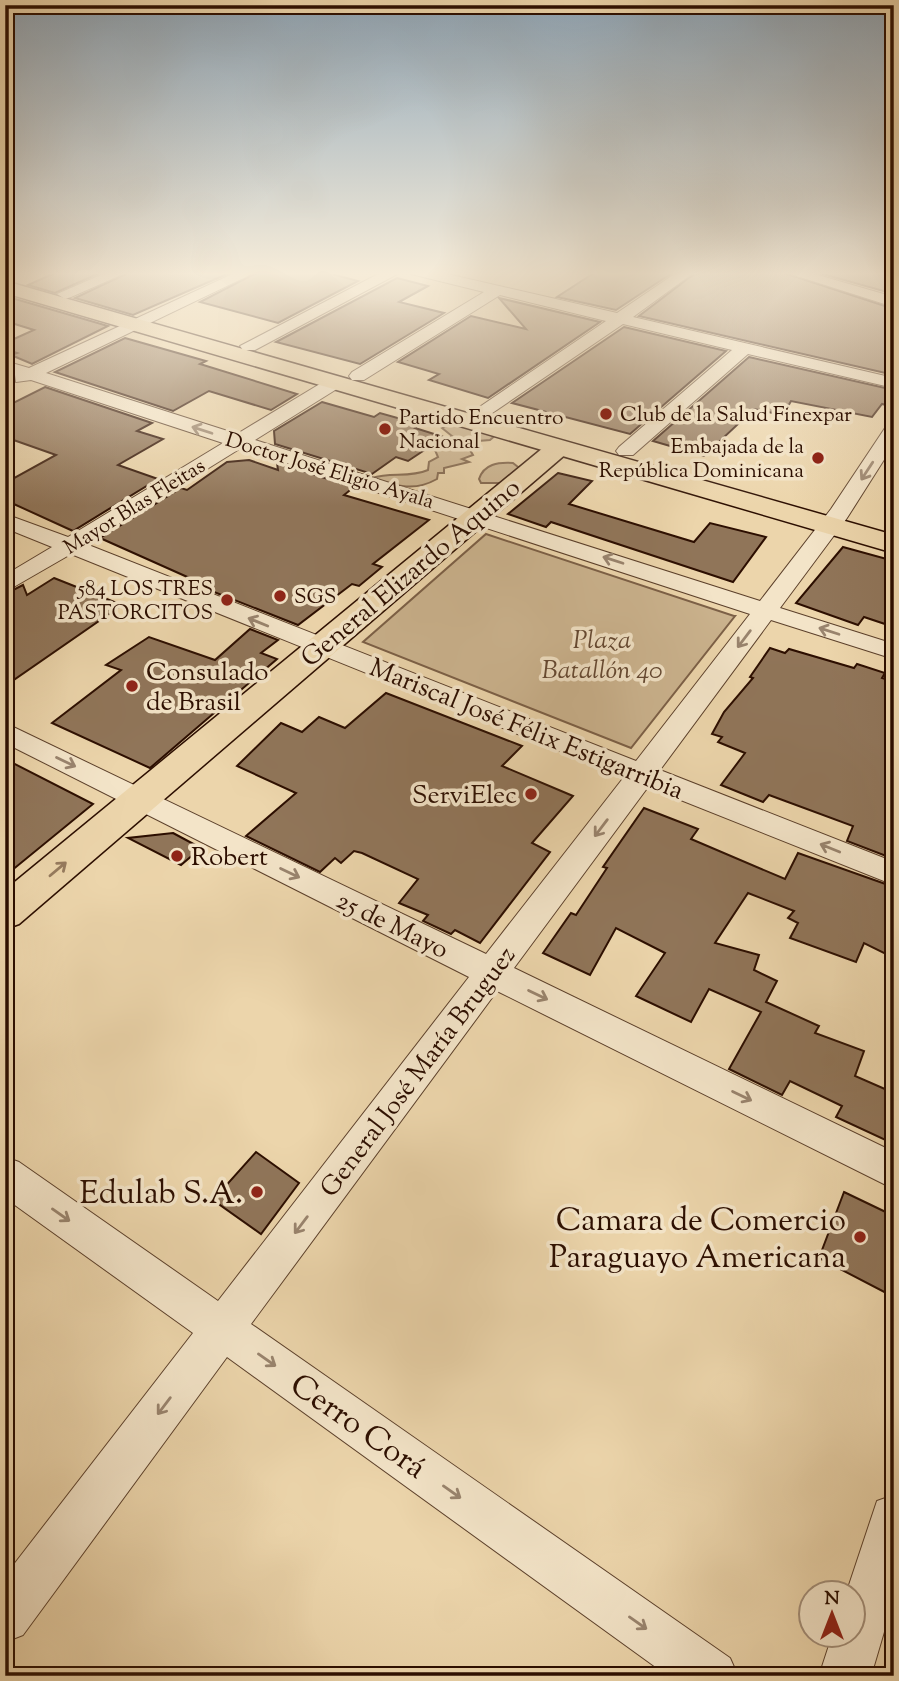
<svg xmlns="http://www.w3.org/2000/svg" width="899" height="1681" viewBox="0 0 899 1681" font-family="'Sorts Mill Goudy',serif">
	<style>
		.green { fill: #cbb38e; stroke: #7c6047; stroke-width: 2 }
		.building { fill: #907559; stroke: #2c0e00; stroke-width: 2 }
		.lines { fill: none; stroke-linecap: round; stroke-linejoin: round }
		.minor-casing { stroke: #5c402b; stroke-width: 2 }
		.major-casing { stroke: #2c0e00; stroke-width: 3 }
		.highway-casing { stroke: #2c0e00; stroke-width: 3 }
		.minor { fill: #f3e4c8; fill-rule: evenodd }
		.major { fill: #ecd5ab; fill-rule: evenodd }
		.highway { fill: #ecd5ab; fill-rule: evenodd }
		.oneway { stroke: #99846e }
		.oneway2 { stroke: #967b5e }
		.poi-dot { fill: #8f2418; stroke: #f3e4c8; stroke-width: 2.5 }
		.labels { text-anchor: middle; stroke-width: 7; stroke-linejoin: round; paint-order: stroke }
		.far-poi-label { font-size: 21px; fill: #2c0e00; stroke: #f3e4c8; text-anchor: start }
		.far-street-label { font-size: 21px; fill: #2c0e00; stroke: #f3e4c8 }
		.street-label { font-size: 26px; fill: #2c0e00; stroke: #f3e4c8 }
		.park-label { font-size: 26px; font-style: italic; fill: #644832; stroke: #f3e4c8 }
		.poi-label { font-size: 26px; fill: #2c0e00; stroke: #f3e4c8; text-anchor: start }
		.near-poi-label { font-size: 32px; fill: #2c0e00; stroke: #f3e4c8; text-anchor: end }
		.near-street-label { font-size: 32px; fill: #2c0e00; stroke: #f3e4c8 }
	</style>
	<rect width="100%" height="100%" fill="#ecd5ab"/>
	<filter id="stains"><feTurbulence type="fractalNoise" baseFrequency=".00286" numOctaves="4"/><feColorMatrix values="0 0 0 0 .2 0 0 0 0 .09 0 0 0 0 .02 0 0 0 .5 -.17"/></filter>
	<radialGradient id="worn" r=".72"><stop offset=".6" stop-color="#630" stop-opacity="0"/><stop offset="1" stop-color="#630" stop-opacity=".3"/></radialGradient>
	<g class="green">
		<path d="M459,421L498,433L490,440L478,441L470,450L473,455L462,459L469,462L444,468V473H438L437,479C414,492 397,486 372,478C391,472 409,478 428,470L429,462L438,457L435,450L450,445L445,440L452,436L442,428Z"/>
		<path d="M513,463L523,471L507,483H481L479,479C484,464 498,462 513,463Z"/>
		<polygon points="486,534 734,616 735,616 631,748 363,642"/>
	</g>
	<g class="building">
		<polygon points="59,271 104,271 55,293 28,285"/>
		<polygon points="132,271 234,271 133,315 75,298"/>
		<polygon points="260,271 321,271 358,281 278,323 200,302"/>
		<polygon points="597,271 675,271 616,310 557,297"/>
		<polygon points="698,271 778,271 894,309 894,375 639,316"/>
		<polygon points="812,271 894,271 894,294"/>
		<polygon points="397,278 428,286 399,302 444,313 360,364 276,342"/>
		<polygon points="5,296 108,326 32,364 11,355 17,353 5,349 5,343 34,330 5,321"/>
		<polygon points="499,298 600,322 488,398 429,380 439,374 398,362 471,316 526,329"/>
		<polygon points="624,327 726,351 630,434 512,403"/>
		<polygon points="125,338 206,361 200,364 297,394 271,410 209,391 173,411 55,372"/>
		<polygon points="749,357 894,390 894,407 882,404 872,417 791,401 783,415 754,409 704,456 653,441"/>
		<polygon points="45,387 152,423 137,431 163,439 118,465 158,479 73,531 5,500 5,483 56,455 5,437 5,407"/>
		<polygon points="322,402 374,417 380,413 419,424 415,428 444,437 408,461 396,457 372,474 275,444 274,431"/>
		<polygon points="249,460 278,470 277,463 354,487 344,495 429,520 373,564 382,567 359,586 352,584 298,625 209,590 212,588 100,538 181,488 187,490 227,462"/>
		<polygon points="558,473 592,481 569,504 694,542 710,523 766,537 733,582 551,522 546,527 508,514"/>
		<polygon points="843,547 894,561 894,627 864,617 858,625 796,603"/>
		<polygon points="54,578 122,605 5,686 5,594 23,585 27,595"/>
		<polygon points="250,629 278,640 261,653 277,659 150,768 52,723 121,670 106,665 149,637 215,660"/>
		<polygon points="770,648 785,653 789,649 854,668 857,664 885,673 882,678 894,682 894,770 887,790 894,792 894,859 847,841 853,826 769,795 763,802 721,785 745,753 718,742 722,737 712,734 724,712 753,678 750,677"/>
		<polygon points="386,693 522,746 502,766 573,796 532,843 550,852 480,943 455,930 451,934 423,921 428,915 399,903 418,879 362,853 354,851 341,863 335,858 320,872 246,836 296,793 237,766 281,723 302,732 319,717 345,728"/>
		<polygon points="5,759 93,804 5,876"/>
		<polygon points="644,808 698,829 691,839 785,879 798,853 894,887 894,958 864,943 856,962 790,938 798,923 788,918 794,911 748,893 715,943 759,955 754,970 777,981 766,1002 819,1026 815,1033 864,1051 855,1076 894,1093 894,1144 836,1117 842,1106 790,1081 782,1095 729,1069 761,1012 709,989 691,1022 636,996 665,953 616,928 590,975 543,953 571,913 576,915 607,868 603,867"/>
		<polygon points="173,833 201,848 181,865 128,838"/>
		<polygon points="256,1152 299,1183 261,1234 213,1200"/>
		<polygon points="844,1192 894,1216 894,1297 819,1258"/>
	</g>
	<g class="lines">
		<defs>
			<g id="minor">
				<polygon points="110,271 130,271 71,297 65,299 57,294"/>
				<path d="M239,271H258L46,373L237,434L328,379H340L343,383L340,387L255,440L760,601L831,509L887,425L894,423V444L847,518L780,608L894,644V659L771,620L660,770L894,862V885L648,787L514,968L894,1152V1189L497,991L251,1324L730,1658L738,1676H668L227,1357L23,1635L5,1642V1576L193,1333L5,1198V1157L19,1162L218,1301L469,977L5,743V723L486,954L624,777L71,554L5,592V575L52,547L5,528V514L68,537L223,443L31,380L16,382L15,375L5,372V361L29,368ZM241,448L750,614L636,761L86,544Z"/>
				<polygon points="384,271 403,271 255,350 243,350 240,346"/>
				<polygon points="409,271 434,271 617,313 679,271 696,271 633,317 894,378 894,388 748,354 633,455 619,455 616,451 619,447 732,350 623,324 485,418 476,412 478,408 606,321 500,295 364,380 352,380 349,376 352,372 484,292 411,274"/>
				<polygon points="781,271 804,271 894,297 894,307"/>
				<polygon points="894,1495 894,1598 871,1676 819,1676 832,1636 853,1636 853,1594 846,1594 877,1501"/>
			</g>
			<polygon id="major" points="558,440 567,443 571,448 567,453 19,924 5,929 5,890 549,443"/>
			<polygon id="highway" points="5,281 894,535 894,553 5,293"/>
		</defs>
		<use href="#minor" class="minor-casing"/>
		<use href="#major" class="major-casing"/>
		<use href="#highway" class="highway-casing"/>
		<use href="#minor" class="minor"/>
		<use href="#major" class="major"/>
		<use href="#highway" class="highway"/>
	</g>
	<defs><path id="oneway-shaft" d="M-6 0H5M1.5-3L5.5 0L1.5 3" fill="none" stroke-width="1.6" stroke-linecap="round" stroke-linejoin="round" transform="scale(1.75)"/></defs>
	<g class="oneway">
		<use href="#oneway-shaft" transform="translate(202 430) rotate(-162)"/>
		<use href="#oneway-shaft" transform="translate(867 471) rotate(123)"/>
		<use href="#oneway-shaft" transform="translate(613 560) rotate(-162)"/>
		<use href="#oneway-shaft" transform="translate(258 622) rotate(-158)"/>
		<use href="#oneway-shaft" transform="translate(829 631) rotate(-162)"/>
		<use href="#oneway-shaft" transform="translate(744 639) rotate(127)"/>
		<use href="#oneway-shaft" transform="translate(66 762) rotate(26)"/>
		<use href="#oneway-shaft" transform="translate(601 828) rotate(127)"/>
		<use href="#oneway-shaft" transform="translate(830 848) rotate(-158)"/>
		<use href="#oneway-shaft" transform="translate(290 873) rotate(26)"/>
		<use href="#oneway-shaft" transform="translate(538 995) rotate(26)"/>
		<use href="#oneway-shaft" transform="translate(742 1096) rotate(26)"/>
		<use href="#oneway-shaft" transform="translate(61 1215) rotate(35)"/>
		<use href="#oneway-shaft" transform="translate(301 1225) rotate(127)"/>
		<use href="#oneway-shaft" transform="translate(267 1360) rotate(35)"/>
		<use href="#oneway-shaft" transform="translate(164 1406) rotate(127)"/>
		<use href="#oneway-shaft" transform="translate(452 1492) rotate(35)"/>
		<use href="#oneway-shaft" transform="translate(638 1623) rotate(35)"/>
	</g>
	<use class="oneway2" href="#oneway-shaft" transform="translate(58 869) rotate(-40)"/>
	<linearGradient id="sky" x2="0" y2="1"><stop stop-color="#8fa6b8"/><stop offset="0.54" stop-color="#f6ecd9"/><stop offset="1" stop-color="#f6ecd9" stop-opacity="0"/></linearGradient>
	<rect width="899" height="506" fill="url(#sky)"/>
	<g class="poi-dot">
		<circle cx="606" cy="414" r="7"/>
		<circle cx="385" cy="429" r="7"/>
		<circle cx="818" cy="458" r="7"/>
		<circle cx="280" cy="596" r="7"/>
		<circle cx="227" cy="600" r="7"/>
		<circle cx="132" cy="686" r="7"/>
		<circle cx="531" cy="794" r="7"/>
		<circle cx="177" cy="856" r="7"/>
		<circle cx="257" cy="1192" r="7"/>
		<circle cx="860" cy="1237" r="7"/>
	</g>
	<g class="labels">
		<g class="far-poi-label">
			<text x="620" y="421">Club de la Salud Finexpar</text>
			<text x="399" y="424">Partido Encuentro<tspan x="399" dy="24">Nacional</tspan></text>
			<text x="804" y="453" text-anchor="end">Embajada de la<tspan x="804" dy="24">República Dominicana</tspan></text>
			<text x="213" y="595" text-anchor="end">584 LOS TRES<tspan x="213" dy="24">PASTORCITOS</tspan></text>
			<text x="294" y="603">SGS</text>
		</g>
		<g class="far-street-label">
			<text transform="translate(330 470) rotate(17)" y="7">Doctor José Eligio Ayala</text>
			<text transform="translate(134 506) rotate(-32)" y="7">Mayor Blas Fleitas</text>
		</g>
		<g class="street-label">
			<text transform="translate(410 572) rotate(-40)" y="9">General Elizardo Aquino</text>
			<text transform="translate(527 728) rotate(22)" y="9">Mariscal José Félix Estigarribia</text>
			<text transform="translate(393 924) rotate(26)" y="9">25 de Mayo</text>
			<text transform="translate(417 1071) rotate(-53)" y="9">General José María Bruguez</text>
		</g>
		<g class="park-label">
			<text x="602" y="648">Plaza<tspan x="602" dy="30">Batallón 40</tspan></text>
		</g>
		<g class="poi-label">
			<text x="146" y="680">Consulado<tspan x="146" dy="30">de Brasil</tspan></text>
			<text x="517" y="803" text-anchor="end">ServiElec</text>
			<text x="191" y="865">Robert</text>
		</g>
		<g class="near-poi-label">
			<text x="243" y="1203">Edulab S.A.</text>
			<text x="846" y="1230">Camara de Comercio<tspan x="846" dy="37">Paraguayo Americana</tspan></text>
		</g>
		<g class="near-street-label">
			<text transform="translate(359 1425) rotate(35)" y="11">Cerro Corá</text>
		</g>
	</g>
	<rect width="899" height="1681" fill="none" stroke="#ecd5ab" stroke-width="28"/>
	<rect x="7" y="7" width="885" height="1667" fill="none" stroke="#2c0e00" stroke-width="3.5"/>
	<rect x="14" y="14" width="871" height="1653" fill="none" stroke="#2c0e00" stroke-width="2"/>
	<g transform="translate(832 1614)"><circle r="33" fill="#f3e4c8" stroke="#a38e78" stroke-width="2"/>
	<path d="M0-5L12 26L0 18L-12 26Z" fill="#8f2418"/>
	<text y="-10" font-size="19" font-weight="bold" text-anchor="middle" fill="#2c0e00">N</text>
	</g>
	<rect width="100%" height="100%" filter="url(#stains)"/>
	<rect width="100%" height="100%" fill="url(#worn)"/>
</svg>
